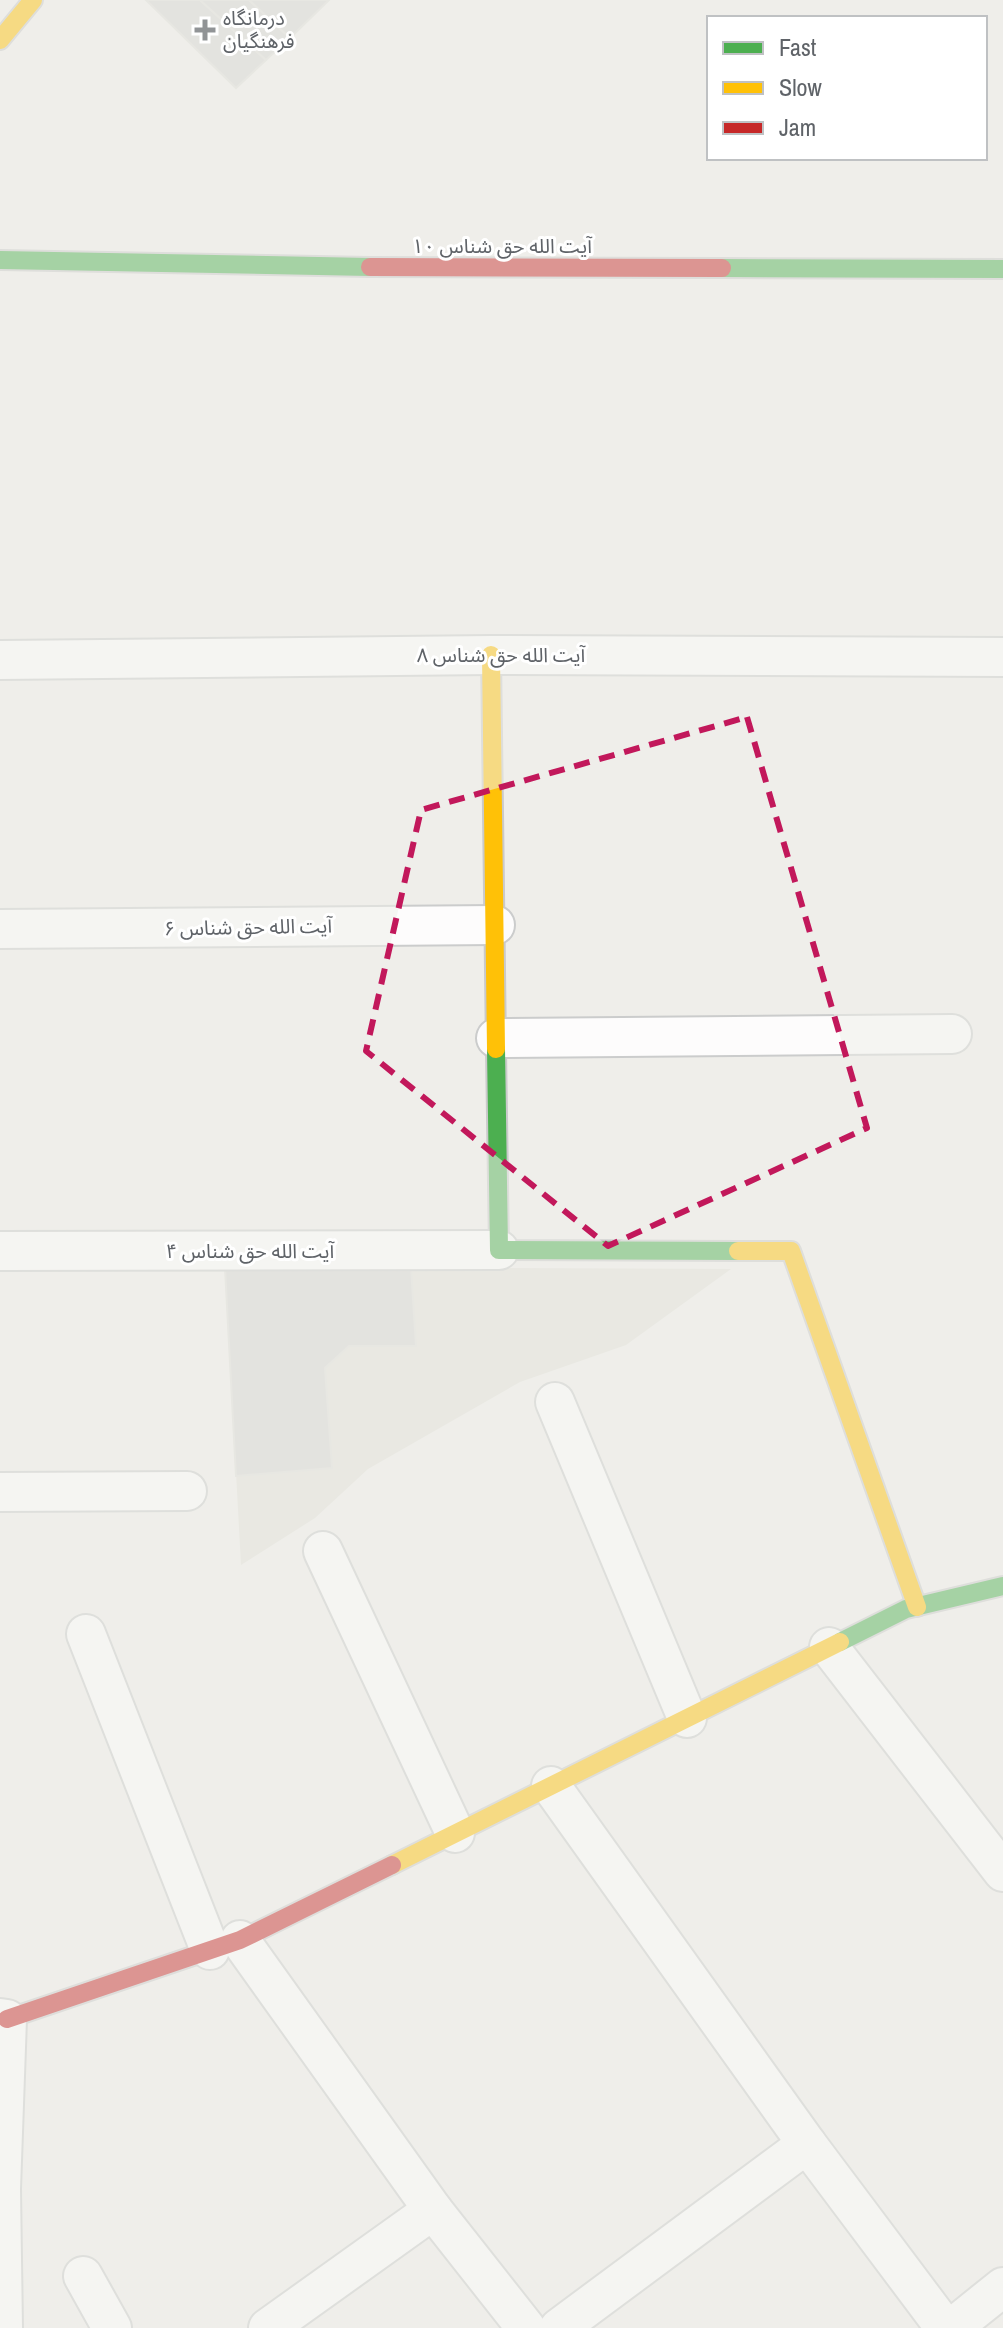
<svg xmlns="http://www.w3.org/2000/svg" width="1003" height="2328" viewBox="0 0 1003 2328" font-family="'Archivo Narrow','Noto Sans Arabic',sans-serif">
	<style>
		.education { fill: #e2e0da }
		.building { fill: #d6d5d3; stroke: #deddd9; stroke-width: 2 }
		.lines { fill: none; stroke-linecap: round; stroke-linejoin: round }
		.street-casing { stroke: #cbcccc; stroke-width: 42 }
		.fast-casing { stroke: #cacacb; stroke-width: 22 }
		.slow-casing { stroke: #cacacb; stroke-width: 22 }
		.jam-casing { stroke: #cacacb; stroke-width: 22 }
		.street { stroke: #fdfcfc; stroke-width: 38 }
		.fast { stroke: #4caf50; stroke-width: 18 }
		.slow { stroke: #ffc107; stroke-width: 18 }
		.jam { stroke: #c62828; stroke-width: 18 }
		.marked { fill: none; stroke: #c2185b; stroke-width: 6; stroke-dasharray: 16 10; stroke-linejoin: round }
		.poi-dot { fill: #919496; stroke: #fff; stroke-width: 3 }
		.labels { text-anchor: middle; stroke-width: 6; stroke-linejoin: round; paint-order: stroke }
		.poi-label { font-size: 20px; fill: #5f6368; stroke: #fff; text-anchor: start }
		.street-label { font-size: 20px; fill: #5f6368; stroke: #fff }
	</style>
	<rect width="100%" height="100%" fill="#efeeea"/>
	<polygon class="education" points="225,1267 731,1269 626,1345 520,1382 368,1469 315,1518 241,1565"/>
	<g class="building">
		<polygon points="146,0 200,0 266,60 236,88"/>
		<polygon points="200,0 249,0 290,38 266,60"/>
		<polygon points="249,0 329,0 290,38"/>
		<polygon points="225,1268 411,1268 416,1346 349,1346 325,1368 332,1468 236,1476"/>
	</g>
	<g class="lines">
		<defs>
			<g id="street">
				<polyline points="0,660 491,655 1003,657"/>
				<polyline points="0,929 495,925"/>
				<polyline points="496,1038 952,1034"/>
				<polyline points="0,1251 499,1250"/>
				<polyline points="555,1402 687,1718"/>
				<polyline points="0,1492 187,1491"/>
				<polyline points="323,1551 455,1833"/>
				<polyline points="86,1634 210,1950"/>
				<polyline points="829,1647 1003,1872"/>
				<polyline points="551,1786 807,2144"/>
				<polyline points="240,1940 433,2210 526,2328"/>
				<polyline points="0,2018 7,2019 1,2189 3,2328"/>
				<polyline points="83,2276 112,2328"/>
				<polyline points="268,2328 433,2210"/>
				<polyline points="559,2328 807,2144 945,2328"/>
				<polyline points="952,2328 1003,2287"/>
			</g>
			<g id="fast">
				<polyline points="0,260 370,267"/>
				<polyline points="722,268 1003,269"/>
				<polyline points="496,1049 499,1250 738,1251"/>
				<polyline points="840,1642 906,1609 1003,1586"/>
			</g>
			<g id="slow">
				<polyline points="0,40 33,0"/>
				<polyline points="491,655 496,1049"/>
				<polyline points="738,1251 791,1251 917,1607"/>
				<polyline points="392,1865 840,1642"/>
			</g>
			<g id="jam">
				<polyline points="370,267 722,268"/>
				<polyline points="7,2019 240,1940 392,1865"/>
			</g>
		</defs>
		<use href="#street" class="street-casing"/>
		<use href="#fast" class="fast-casing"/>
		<use href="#slow" class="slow-casing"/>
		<use href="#jam" class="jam-casing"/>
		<use href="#street" class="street"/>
		<use href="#fast" class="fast"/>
		<use href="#slow" class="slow"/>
		<use href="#jam" class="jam"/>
	</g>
	<path d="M0 0H1003V2328H0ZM747,717L867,1128L608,1246L366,1051L421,810Z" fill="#efeeea" fill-opacity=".55" fill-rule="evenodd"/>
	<path class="marked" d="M747,717L867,1128L608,1246L366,1051L421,810Z"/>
	<path class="poi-dot" d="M201 18h8v8h8v8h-8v8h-8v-8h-8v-8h8z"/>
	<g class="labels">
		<g class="poi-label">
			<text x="223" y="25">درمانگاه<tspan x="223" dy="23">فرهنگیان</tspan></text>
		</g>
		<g class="street-label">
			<text x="502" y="253">آیت الله حق شناس ۱۰</text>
			<text x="501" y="662">آیت الله حق شناس ۸</text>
			<text transform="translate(248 927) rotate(-1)" y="7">آیت الله حق شناس ۶</text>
			<text x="250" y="1258">آیت الله حق شناس ۴</text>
		</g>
	</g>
	<rect x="707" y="16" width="280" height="144" fill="#ffffff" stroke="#bfc1c3" stroke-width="2"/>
	<rect x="723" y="42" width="40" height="12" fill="#4caf50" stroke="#bfc1c3" stroke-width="2"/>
	<text x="779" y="56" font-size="24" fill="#5f6368">Fast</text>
	<rect x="723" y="82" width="40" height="12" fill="#ffc107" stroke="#bfc1c3" stroke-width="2"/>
	<text x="779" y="96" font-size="24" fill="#5f6368">Slow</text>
	<rect x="723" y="122" width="40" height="12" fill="#c62828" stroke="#bfc1c3" stroke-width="2"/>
	<text x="779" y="136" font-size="24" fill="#5f6368">Jam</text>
</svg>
